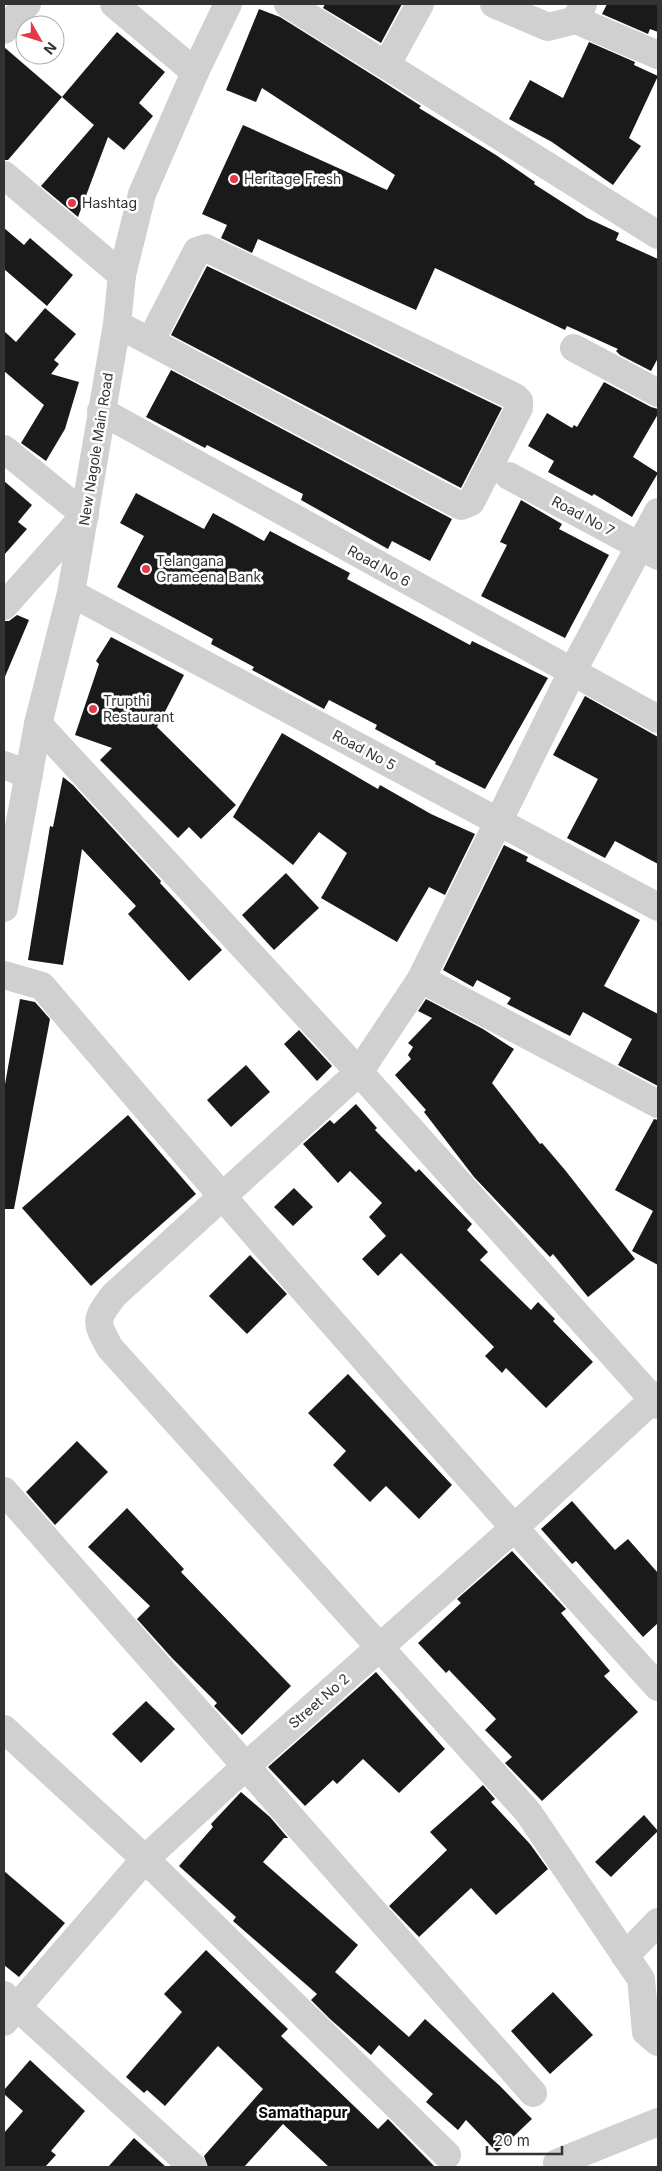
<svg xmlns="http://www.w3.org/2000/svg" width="662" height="2171" viewBox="0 0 662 2171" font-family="Inter,sans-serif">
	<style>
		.building { fill: #1a1a1a }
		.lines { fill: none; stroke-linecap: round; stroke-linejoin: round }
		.minor { stroke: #d0d0d0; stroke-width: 28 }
		.poi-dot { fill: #e63946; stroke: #fff; stroke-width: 2 }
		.labels { text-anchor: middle; stroke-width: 5; stroke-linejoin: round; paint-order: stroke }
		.poi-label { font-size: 14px; fill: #333; stroke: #fff; text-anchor: start }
		.street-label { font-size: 14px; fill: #333; stroke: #fff }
		.neighbourhood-label { font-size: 15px; font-weight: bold; fill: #000; stroke: #fff }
	</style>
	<rect width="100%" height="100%" fill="#fff"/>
	<g class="building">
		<polygon points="325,4 402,4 381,43 323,8"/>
		<polygon points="607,4 658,4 658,32 650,29 648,34 602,14"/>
		<polygon points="259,9 280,17 379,79 421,106 419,108 496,155 535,182 534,184 587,218 619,233 616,240 658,259 658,358 651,371 620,355 616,351 618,349 567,326 565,330 435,268 416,310 258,239 252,253 221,238 227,225 202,214 243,125 387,190 395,175 262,88 256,102 226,90"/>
		<polygon points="117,32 165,72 139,103 153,116 124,150 108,137 78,217 41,186 94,125 62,97"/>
		<polygon points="589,42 635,62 634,65 658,76 629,138 641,146 613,185 552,142 509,119 530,80 563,98"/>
		<polygon points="4,47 62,97 8,160 4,160"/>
		<polygon points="4,228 24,245 30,238 73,275 47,306 4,269"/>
		<polygon points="207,266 502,408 461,488 171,335"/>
		<polygon points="45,308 76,334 54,360 59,364 51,374 79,382 65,429 46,461 21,443 44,405 4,371 4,331 16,342"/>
		<polygon points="171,370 452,519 430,561 392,541 388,549 301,500 303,494 207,445 205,448 146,417"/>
		<polygon points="604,382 651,407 658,409 658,414 633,457 658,473 632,517 594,494 592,496 548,472 554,461 528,446 547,413 572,428 574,425 577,427"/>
		<polygon points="4,481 32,505 18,522 27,529 4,555"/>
		<polygon points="136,493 204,529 213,513 264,541 270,531 350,573 347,579 470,645 472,641 548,678 485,789 435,764 436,762 375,729 377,725 329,700 324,709 252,670 254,667 211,644 213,639 117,587 144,536 120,523"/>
		<polygon points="521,500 562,524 559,529 609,555 565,638 481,596 507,545 500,542"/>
		<polygon points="17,615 29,620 4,679 4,621 9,621"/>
		<polygon points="111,637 184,675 157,727 236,805 201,839 189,827 178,838 100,760 112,748 75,735 99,664 96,661"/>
		<polygon points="585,696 658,737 658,864 615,841 605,858 567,838 598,779 553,755"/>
		<polygon points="282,733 378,789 380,785 431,814 475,834 445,895 429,887 397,942 321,898 347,853 319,832 293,865 233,817"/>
		<polygon points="63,777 73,785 161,881 160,883 222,950 189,981 128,914 136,906 82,849 63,965 28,960 50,826 53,827"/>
		<polygon points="504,845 528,857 526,861 640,920 604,986 658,1014 658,1086 618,1065 632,1039 583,1012 570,1036 507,1004 511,998 477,980 473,987 443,970"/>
		<polygon points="286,873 319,908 274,950 242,915"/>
		<polygon points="20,999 35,1002 50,1019 14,1209 4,1209 4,1090"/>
		<polygon points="426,999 483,1029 514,1049 492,1083 540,1144 542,1143 565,1170 635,1259 588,1297 553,1254 550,1257 474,1177 424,1112 426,1110 395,1075 411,1059 408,1055 413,1047 408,1043 432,1018 418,1011"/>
		<polygon points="299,1030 332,1066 317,1081 284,1044"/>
		<polygon points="246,1065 270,1092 231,1127 207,1100"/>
		<polygon points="356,1104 377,1128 375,1130 416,1172 419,1169 472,1224 467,1230 488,1252 480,1260 531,1310 538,1302 555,1319 553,1321 593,1362 546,1408 506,1368 502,1373 485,1356 494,1347 401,1253 378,1276 362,1259 386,1236 369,1217 382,1203 350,1171 338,1183 303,1144 330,1120 334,1124"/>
		<polygon points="128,1115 196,1194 91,1286 22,1208"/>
		<polygon points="654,1119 658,1120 658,1265 632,1251 653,1211 615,1190"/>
		<polygon points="294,1188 313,1207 293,1226 274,1207"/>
		<polygon points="250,1255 287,1294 247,1334 209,1296"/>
		<polygon points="348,1374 452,1485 419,1519 386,1486 370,1502 333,1465 346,1451 308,1413"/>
		<polygon points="77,1441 108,1472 55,1525 26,1492"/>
		<polygon points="572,1501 615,1550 628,1539 658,1573 658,1623 643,1637 576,1561 572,1564 541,1529"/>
		<polygon points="127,1508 184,1569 181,1572 291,1686 242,1735 214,1706 217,1703 172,1658 137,1619 150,1606 88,1547"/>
		<polygon points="512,1551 566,1609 561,1613 610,1671 604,1676 638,1712 542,1801 505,1763 512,1757 485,1730 496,1719 449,1670 446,1673 418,1643 461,1603 457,1599"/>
		<polygon points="376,1672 445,1749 399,1793 363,1759 337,1784 333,1780 305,1806 268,1767"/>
		<polygon points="146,1701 175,1729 141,1763 112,1734"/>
		<polygon points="483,1785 495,1799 491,1802 530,1844 548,1869 496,1915 471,1888 419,1937 389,1906 447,1850 430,1832"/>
		<polygon points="241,1792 270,1817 288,1838 284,1838 263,1862 358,1945 335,1972 409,2037 425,2019 500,2086 532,2119 497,2152 466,2120 458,2130 426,2102 433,2094 379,2045 371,2055 330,2019 311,2000 317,1994 233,1921 236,1917 179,1866 213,1827 211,1824"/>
		<polygon points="644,1815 658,1831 611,1877 595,1862"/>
		<polygon points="4,1871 65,1923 19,1977 4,1965"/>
		<polygon points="206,1950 288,2029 281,2036 378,2129 388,2119 435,2167 329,2167 283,2124 244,2167 208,2167 204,2156 263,2089 218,2046 165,2106 147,2090 144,2093 126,2077 182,2012 164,1994"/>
		<polygon points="553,1992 593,2035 550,2074 511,2031"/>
		<polygon points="30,2060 85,2111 51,2151 56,2155 45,2167 4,2167 4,2133 23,2111 4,2094 4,2090"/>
		<polygon points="134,2138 166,2167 108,2167"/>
	</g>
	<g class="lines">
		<g class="minor">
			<polyline points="114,4 195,72"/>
			<polyline points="288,4 658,235"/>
			<polyline points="494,4 548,27 576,20 583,4"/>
			<polyline points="576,20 658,55"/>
			<polyline points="4,30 27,4"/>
			<polyline points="387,64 420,4"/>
			<polyline points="4,175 122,275"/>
			<polyline points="117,324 461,506 471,502 519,408 519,401 515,397 206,248 197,251 151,340"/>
			<polyline points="574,348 658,393"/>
			<polyline points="101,411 658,719"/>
			<polyline points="4,449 85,515 4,606"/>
			<polyline points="509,476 658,556"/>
			<path d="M658,512L572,672L421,979L359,1072L114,1295C95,1320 95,1321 110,1348L528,1812L641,1979L646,2032L658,2042"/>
			<polyline points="71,593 658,907"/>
			<polyline points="38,724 359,1072 658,1405"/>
			<polyline points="4,765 29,775"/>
			<polyline points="4,908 38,724 71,593 117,324 122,275 142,194 195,72 228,4"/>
			<path d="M4,975L42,986C243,1223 449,1457 658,1687"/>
			<polyline points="421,979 658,1104"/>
			<polyline points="4,1491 533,2093"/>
			<polyline points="4,1729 145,1859 447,2155"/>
			<polyline points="625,1956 658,1922"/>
			<polyline points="4,1995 193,2167"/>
			<polyline points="4,2022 145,1859 246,1766 514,1528 658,1395"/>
			<polyline points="557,2163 658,2122"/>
		</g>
	</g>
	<g class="poi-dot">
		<circle cx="234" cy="179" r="5"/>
		<circle cx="72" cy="203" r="5"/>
		<circle cx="146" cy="569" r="5"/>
		<circle cx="93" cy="709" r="5"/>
	</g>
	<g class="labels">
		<g class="poi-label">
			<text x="244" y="184">Heritage Fresh</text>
			<text x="82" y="208">Hashtag</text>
			<text x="156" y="566">Telangana<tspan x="156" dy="16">Grameena Bank</tspan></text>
			<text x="103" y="706">Trupthi<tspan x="103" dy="16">Restaurant</tspan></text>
		</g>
		<g class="street-label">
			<text transform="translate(96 449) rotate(-81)" y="5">New Nagole Main Road</text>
			<text transform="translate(583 516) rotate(28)" y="5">Road No 7</text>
			<text transform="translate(379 566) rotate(29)" y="5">Road No 6</text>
			<text transform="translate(364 750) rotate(28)" y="5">Road No 5</text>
			<text transform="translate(319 1701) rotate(-41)" y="5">Street No 2</text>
		</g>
		<g class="neighbourhood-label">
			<text x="303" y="2118">Samathapur</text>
		</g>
	</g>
	<rect width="662" height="2171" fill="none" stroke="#333333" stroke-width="10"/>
	<g transform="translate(40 40) rotate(129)"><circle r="24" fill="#ffffff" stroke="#adadad"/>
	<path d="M0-4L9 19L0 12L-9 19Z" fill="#e63946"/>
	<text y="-8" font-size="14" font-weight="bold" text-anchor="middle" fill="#333333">N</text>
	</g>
	<path d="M487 2146v8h75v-8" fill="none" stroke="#333333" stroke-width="2.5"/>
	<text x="494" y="2146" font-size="15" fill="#333333" stroke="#ffffff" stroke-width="4" paint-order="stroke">20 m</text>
</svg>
